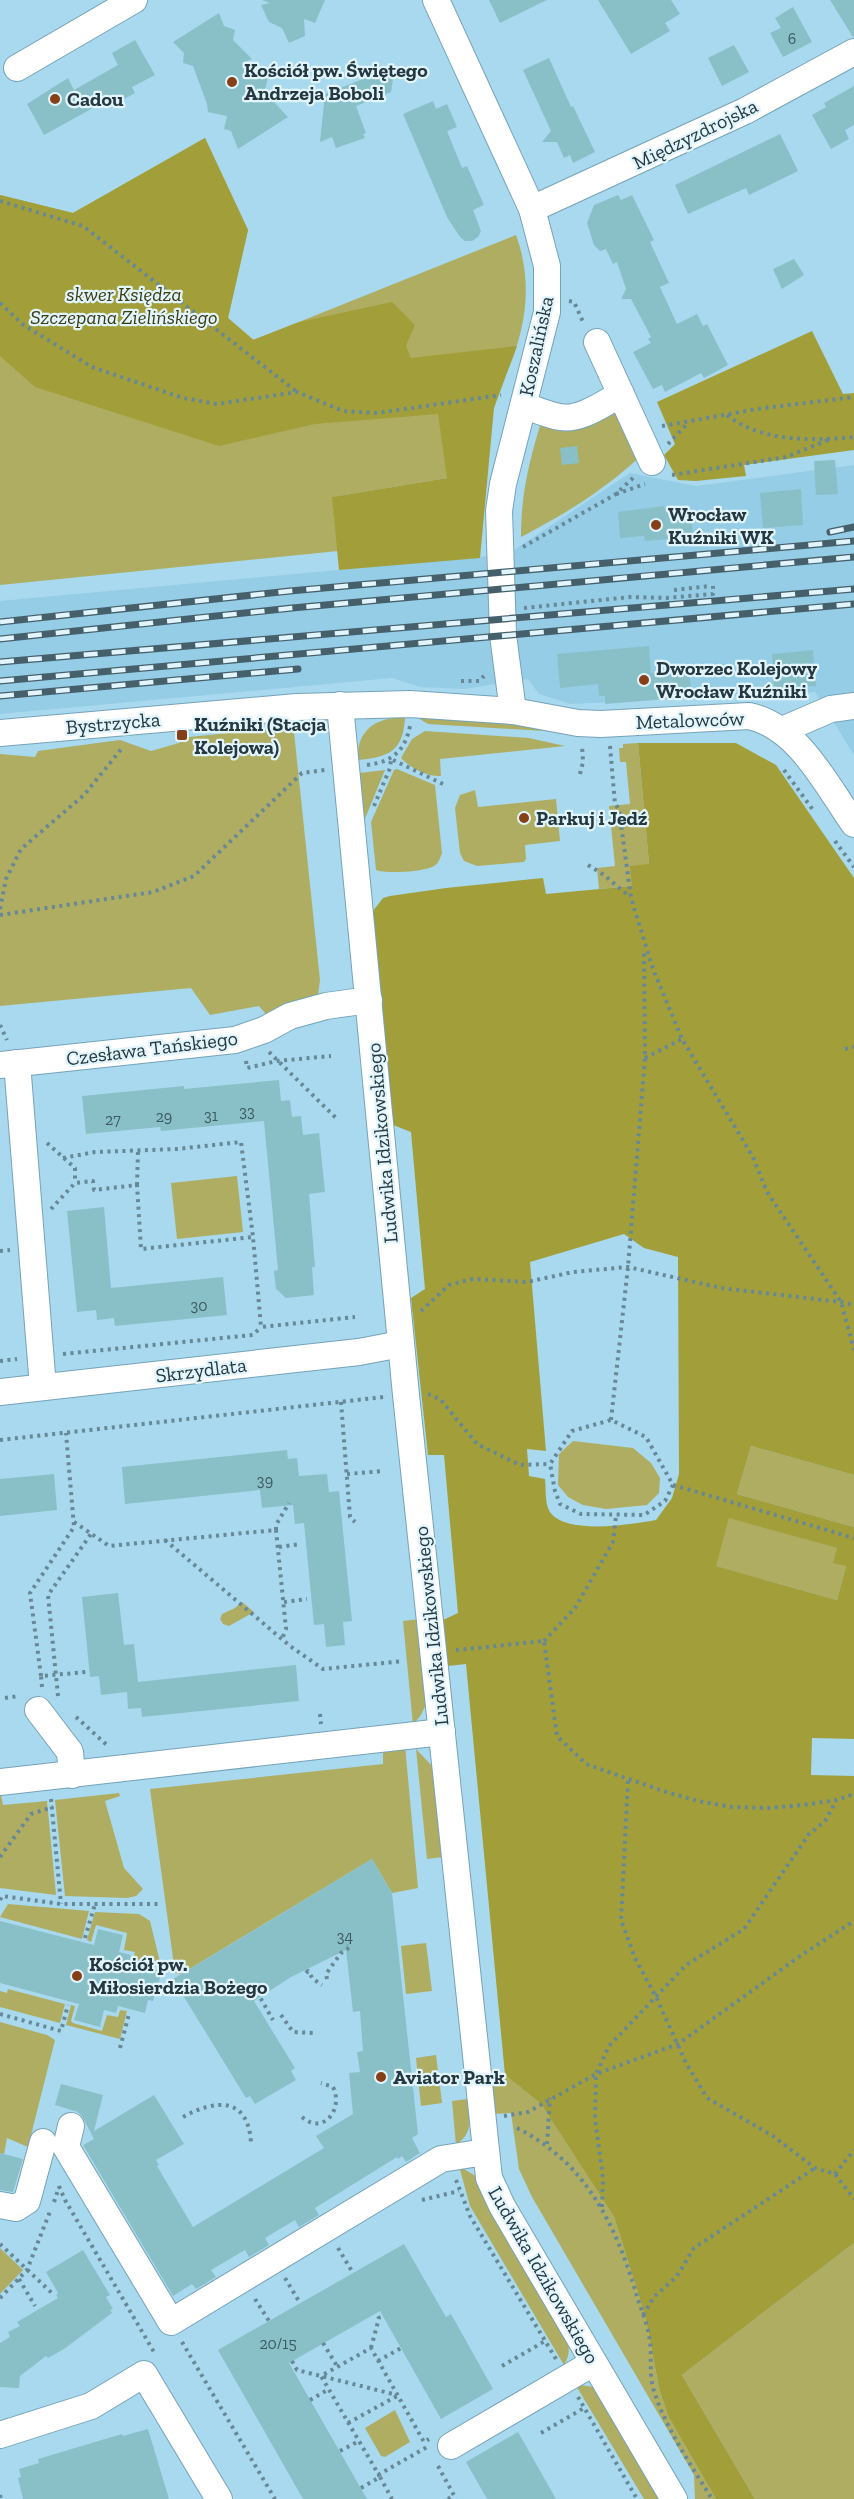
<svg xmlns="http://www.w3.org/2000/svg" width="854" height="2499" viewBox="0 0 854 2499" font-family="'Zilla Slab',serif">
	<style>
		.built { fill: #95cde6 }
		.green { fill: #afad61 }
		.forest { fill: #a29f3b; fill-rule: evenodd }
		.building { fill: #89c0c8 }
		.lines { fill: none; stroke-linecap: round; stroke-linejoin: round }
		.minor-casing { stroke: #75a3b8; stroke-width: 28 }
		.path { stroke: #678897; stroke-width: 4; stroke-dasharray: 3 4.5; stroke-linecap: butt }
		.minor { stroke: #fff; stroke-width: 26 }
		.rail-casing { stroke: #46606b; stroke-width: 7 }
		.rail { stroke: #e2f5fd; stroke-width: 4.5; stroke-dasharray: 14; stroke-linecap: butt }
		.poi-dot { fill: #864018; stroke: #e2f5fd; stroke-width: 2 }
		.labels { text-anchor: middle; stroke-width: 4.5; stroke-linejoin: round; paint-order: stroke }
		.number-label { font-size: 16px; fill: #3e5a62 }
		.poi-label { font-size: 20px; font-weight: bold; fill: #253840; stroke: #e2f5fd; text-anchor: start }
		.street-label { font-size: 20px; fill: #253840; stroke: #e2f5fd }
		.park-label { font-size: 20px; font-style: italic; fill: #3c3a11; stroke: #e2f5fd }
	</style>
	<rect width="100%" height="100%" fill="#a9d9ee"/>
	<polygon class="built" points="854,465 854,755 815,692 571,704 539,694 528,679 464,689 420,687 392,678 0,714 0,601 480,557 511,552 630,473 696,486"/>
	<g class="green">
		<path d="M205,138L248,230L228,318L254,340L516,235C549,326 492,404 447,478L333,497L338,551L0,585V195L73,213Z"/>
		<path d="M609,408L626,422L641,456C602,491 567,513 521,537C521,493 529,462 542,419Z"/>
		<path d="M395,718H405C403,752 388,757 358,760C356,735 371,720 395,718Z"/>
		<polygon points="418,718 526,725 544,731 428,724"/>
		<polygon points="287,727 294,732 320,980 318,995 270,1019 259,1006 210,1015 191,988 0,1006 0,754 35,757 38,751 120,740 151,751 179,743 189,737"/>
		<path d="M425,731L529,738L565,746L440,759L441,776C428,777 410,768 401,758L412,739Z"/>
		<polygon points="638,743 649,864 632,886 599,889 597,868 615,866 609,806 630,804 626,762 620,762 619,748 623,748 623,744"/>
		<path d="M397,769L435,785L442,853C440,858 439,863 434,866C425,872 386,874 376,870L371,822L394,770Z"/>
		<polygon points="385,770 364,821 359,773"/>
		<polygon points="475,790 478,807 556,799 560,841 525,845 526,859 524,862 477,866 464,861 460,853 455,808 460,795"/>
		<polygon points="237,1176 243,1232 177,1239 171,1183"/>
		<polygon points="573,1441 633,1448 651,1463 660,1478 659,1493 647,1505 606,1509 583,1505 568,1497 558,1485 559,1454"/>
		<polygon points="751,1446 854,1475 854,1527 737,1494"/>
		<polygon points="729,1517 838,1548 846,1566 837,1600 715,1566"/>
		<polygon points="242,1602 254,1612 229,1626 223,1624 220,1619 222,1614 235,1608"/>
		<polygon points="420,1619 427,1702 421,1715 413,1725 403,1621"/>
		<polygon points="405,1745 418,1888 392,1893 372,1859 181,1974 175,1973 150,1789 383,1764 383,1748"/>
		<polygon points="416,1749 433,1767 443,1857 427,1859"/>
		<polygon points="0,1789 3,1805 47,1801 56,1895 0,1888"/>
		<polygon points="119,1793 120,1796 105,1801 124,1868 143,1889 136,1896 127,1898 65,1896 55,1800"/>
		<polygon points="8,1904 89,1911 82,1939 0,1917"/>
		<polygon points="95,1912 139,1914 150,1921 161,1966 133,1959 135,1952 124,1950 127,1933 96,1925 91,1942 87,1940"/>
		<polygon points="426,1943 432,1991 406,1994 401,1946"/>
		<polygon points="8,1989 65,2004 60,2023 0,2007 0,1991 7,1993"/>
		<polygon points="71,2005 75,2006 71,2021 73,2023 102,2031 107,2015 118,2017 120,2010 127,2011 120,2039 66,2025"/>
		<polygon points="0,2022 47,2035 55,2040 28,2147 7,2138 4,2154 0,2153"/>
		<polygon points="436,2055 442,2103 421,2106 416,2058"/>
		<polygon points="505,2075 541,2104 614,2217 645,2315 659,2388 668,2416 716,2499 695,2499 694,2475 532,2197 519,2169 511,2113 494,2114 490,2076"/>
		<path d="M467,2099C470,2119 474,2132 456,2145L452,2101Z"/>
		<path d="M459,2166L477,2177L488,2206L566,2338C570,2348 570,2355 564,2365L470,2206Z"/>
		<polygon points="854,2243 854,2499 755,2499 682,2375"/>
		<polygon points="0,2248 23,2270 0,2294"/>
		<polygon points="575,2384 593,2387 599,2395 660,2499 644,2499"/>
		<polygon points="395,2410 410,2442 385,2457 381,2456 365,2428"/>
	</g>
	<g class="forest">
		<polygon points="205,138 248,230 228,318 253,340 299,322 392,302 415,325 406,346 411,358 517,346 494,408 480,558 339,570 332,497 447,478 438,414 315,424 219,446 35,387 0,356 0,195 73,213"/>
		<polygon points="812,331 843,394 854,393 854,450 744,465 746,476 696,481 678,480 664,455 675,444 657,402"/>
		<path d="M638,743H736L776,765L854,878V1475L751,1446L737,1494L854,1527V1739L812,1738L811,1775L854,1776V2243L682,2375L755,2499H716L668,2416L659,2388L645,2315L614,2217L541,2104L505,2075L466,1664L448,1666L443,1620L458,1613L444,1455H428L411,1298L425,1289L411,1132L393,1125L373,911L383,898L390,896L446,888L543,878L546,894L632,886L630,866L649,864ZM624,1234L644,1248L678,1257L679,1474L672,1498L656,1520C633,1524 559,1537 548,1508C545,1499 546,1488 545,1479L529,1476L527,1449L546,1451L530,1262ZM729,1518L837,1548L833,1563L846,1566L837,1600L716,1566Z"/>
	</g>
	<g class="building">
		<polygon points="262,0 325,0 315,23 304,19 305,36 289,43 282,28 269,22 261,5 270,3"/>
		<polygon points="489,0 547,0 500,23"/>
		<polygon points="598,0 671,0 680,14 665,23 670,31 631,54"/>
		<polygon points="830,0 854,0 854,37 853,37"/>
		<polygon points="793,7 812,42 783,57 770,33 781,28 775,18"/>
		<polygon points="219,13 224,26 235,30 233,40 252,59 245,62 269,73 264,94 276,96 275,103 288,117 238,149 231,131 224,129 227,116 208,112 207,104 193,66 183,63 184,53 173,42"/>
		<polygon points="135,40 155,75 132,87 135,93 117,103 113,97 44,135 27,104 68,78 74,90 118,65 112,53"/>
		<polygon points="734,45 749,72 722,86 708,58"/>
		<polygon points="549,58 571,107 573,106 595,152 573,163 570,155 564,158 557,142 542,142 551,131 523,70"/>
		<polygon points="383,71 393,79 391,92 356,106 366,133 363,134 365,138 336,148 332,137 320,142 325,94"/>
		<polygon points="854,86 854,125 845,130 849,139 831,149 812,115 826,107 824,103"/>
		<polygon points="433,101 436,109 447,104 457,127 447,131 462,168 467,166 484,205 473,210 481,231 478,237 472,241 465,241 460,237 447,217 403,114"/>
		<polygon points="780,134 798,171 749,195 746,188 688,214 675,185"/>
		<polygon points="618,195 621,200 632,195 654,240 650,242 669,283 660,287 677,324 697,314 703,326 707,324 728,365 704,378 701,373 665,392 662,385 653,389 633,352 651,343 648,339 651,337 631,299 621,299 626,289 617,262 613,264 606,249 600,251 594,245 587,223 594,205"/>
		<polygon points="794,259 804,275 782,289 773,269"/>
		<polygon points="577,446 579,463 562,465 560,448"/>
		<polygon points="835,460 838,494 816,495 814,461"/>
		<polygon points="801,489 803,525 763,528 760,493"/>
		<polygon points="664,506 665,509 677,508 678,515 691,513 693,537 645,541 644,536 620,538 618,512"/>
		<polygon points="649,646 651,673 689,669 692,697 605,704 605,696 599,696 598,684 560,688 557,654"/>
		<polygon points="813,650 816,686 774,690 772,654"/>
		<polygon points="279,1080 281,1101 290,1100 292,1117 301,1116 303,1135 319,1133 325,1192 309,1194 315,1267 312,1267 314,1295 286,1298 276,1289 274,1271 278,1270 264,1121 161,1131 160,1127 86,1134 82,1096 184,1086 184,1089"/>
		<polygon points="104,1207 111,1288 223,1277 227,1315 115,1326 114,1318 97,1320 96,1310 77,1312 67,1211"/>
		<polygon points="287,1450 288,1459 297,1458 299,1476 327,1474 329,1492 339,1491 352,1621 343,1622 345,1645 326,1647 324,1624 314,1625 304,1523 295,1524 293,1505 262,1508 260,1490 125,1504 122,1467"/>
		<polygon points="54,1474 57,1510 0,1516 0,1479"/>
		<polygon points="118,1593 124,1645 134,1644 138,1682 296,1665 299,1701 142,1717 141,1708 128,1709 127,1692 101,1695 99,1676 90,1677 82,1597"/>
		<polygon points="372,1859 392,1893 418,2134 412,2138 420,2153 406,2162 402,2156 398,2159 397,2157 315,2208 319,2215 299,2227 295,2220 265,2238 269,2245 249,2257 245,2250 211,2270 216,2277 196,2289 192,2284 173,2296 83,2145 94,2139 82,2116 78,2112 55,2105 61,2084 103,2095 94,2131 154,2095 184,2144 156,2160 159,2165 157,2166 193,2227 324,2148 316,2136 353,2114 349,2073 360,2072 357,2052 363,2051 360,2011 353,2012 346,1950 291,1977 254,2001 295,2068 291,2071 296,2080 255,2104 250,2096 246,2098 173,1979"/>
		<polygon points="0,1921 94,1945 98,1929 123,1935 119,1952 131,1955 129,1962 162,1971 153,2001 148,2000 145,2013 118,2006 116,2013 104,2010 100,2027 74,2020 79,2004 0,1983"/>
		<polygon points="0,2153 23,2159 13,2192 0,2190"/>
		<polygon points="404,2244 446,2317 451,2314 493,2389 441,2419 380,2311 289,2363 367,2499 303,2499 218,2350"/>
		<polygon points="83,2250 110,2295 106,2297 113,2309 110,2310 112,2313 64,2349 48,2358 46,2356 20,2376 19,2388 0,2387 0,2343 10,2337 8,2332 20,2326 17,2322 58,2298 56,2295 58,2293 46,2272"/>
		<polygon points="148,2429 169,2499 23,2499 18,2478 21,2477 19,2469 39,2463 38,2459 122,2434 123,2436"/>
		<polygon points="518,2432 556,2499 487,2499 466,2462"/>
	</g>
	<g class="lines">
		<defs>
			<g id="minor">
				<polyline points="436,0 532,209 547,266 547,312 503,484 499,511 503,635 513,711"/>
				<polyline points="17,68 134,0"/>
				<polyline points="532,209 745,111 854,52"/>
				<polyline points="597,342 652,462"/>
				<path d="M524,406C535,409 548,415 560,417C580,421 604,403 621,394"/>
				<polyline points="340,705 406,1395 489,2178 502,2206 674,2499"/>
				<polyline points="782,730 831,709 854,706"/>
				<path d="M0,733L297,707L410,704L513,711L578,723L601,724L749,716C798,726 827,786 854,824"/>
				<polyline points="17,1063 43,1387"/>
				<polyline points="0,1065 235,1040 264,1030 290,1016 326,1006 369,1000"/>
				<polyline points="0,1392 359,1352 401,1344"/>
				<polyline points="38,1710 70,1752 72,1775"/>
				<polyline points="0,1782 442,1732"/>
				<polyline points="71,2126 66,2147 171,2322 441,2159 485,2152"/>
				<polyline points="0,2205 16,2208 27,2201 43,2142"/>
				<polyline points="0,2435 91,2406 144,2374 219,2499"/>
				<polyline points="451,2446 593,2363"/>
			</g>
		</defs>
		<use href="#minor" class="minor-casing"/>
		<g class="path">
			<polyline points="0,201 83,226 297,392"/>
			<polyline points="569,301 574,302 584,324"/>
			<polyline points="0,303 22,324 92,367 183,398 217,404 297,392 343,411 377,413 501,395"/>
			<path d="M727,415C760,442 813,441 854,437"/>
			<polyline points="662,426 757,409 854,397"/>
			<polyline points="668,444 688,423"/>
			<polyline points="672,475 786,457 828,440"/>
			<polyline points="616,494 645,484"/>
			<polyline points="523,547 616,494 635,476"/>
			<polyline points="674,590 710,586"/>
			<polyline points="524,608 630,597 666,598 713,594 713,586"/>
			<polyline points="461,681 479,681 484,676"/>
			<polyline points="763,695 797,696"/>
			<polyline points="610,746 615,804 619,809 631,898 653,969 682,1039 753,1157 767,1192 841,1302 854,1350"/>
			<path d="M367,765C392,762 405,751 410,726"/>
			<polyline points="784,770 813,810"/>
			<polyline points="580,774 583,762 582,745"/>
			<polyline points="374,806 390,768 391,759 445,785"/>
			<polyline points="835,841 854,867"/>
			<polyline points="588,865 604,875 630,897"/>
			<polyline points="0,909 6,879 21,849 84,795 123,747"/>
			<polyline points="0,915 153,892 194,876 302,773 325,770"/>
			<polyline points="0,1025 7,1040"/>
			<polyline points="845,1049 854,1047"/>
			<polyline points="269,1052 336,1118"/>
			<polyline points="645,1058 682,1039"/>
			<polyline points="246,1061 247,1068 277,1061 331,1056"/>
			<polyline points="47,1143 75,1168 75,1183"/>
			<polyline points="63,1158 95,1152 177,1149 241,1142 253,1237"/>
			<polyline points="137,1185 138,1151"/>
			<polyline points="51,1209 75,1183 93,1181 94,1190 137,1185 141,1249 253,1237 261,1327 355,1317"/>
			<polyline points="0,1251 10,1250"/>
			<polyline points="421,1311 449,1285 473,1279 527,1282 573,1272 628,1267 721,1288 841,1302 854,1305"/>
			<polyline points="63,1354 253,1335 261,1327"/>
			<polyline points="0,1361 17,1359"/>
			<polyline points="428,1394 440,1399 477,1444 520,1465 550,1464"/>
			<polyline points="341,1402 350,1517 355,1522"/>
			<polyline points="611,1420 628,1267 645,1058 644,949"/>
			<polyline points="0,1440 384,1397"/>
			<polyline points="347,1474 383,1471"/>
			<polyline points="673,1485 665,1501 644,1515 581,1514 560,1504 555,1491 550,1464 572,1431 611,1420 646,1437 673,1485 854,1538"/>
			<polyline points="74,1522 109,1546 276,1530 286,1629 282,1639"/>
			<polyline points="276,1530 276,1525 289,1503"/>
			<polyline points="165,1540 290,1646 323,1669 403,1661"/>
			<polyline points="279,1547 301,1544"/>
			<polyline points="284,1602 307,1599"/>
			<polyline points="544,1641 575,1608 613,1542 616,1516"/>
			<polyline points="456,1650 544,1641 557,1736 586,1764 663,1791 698,1801 732,1807 769,1808 803,1805 837,1800 854,1794"/>
			<polyline points="41,1676 30,1593 74,1527 66,1433"/>
			<polyline points="42,1687 41,1676 86,1672"/>
			<polyline points="58,1696 48,1595 91,1534"/>
			<polyline points="5,1698 18,1696"/>
			<polyline points="320,1714 321,1724"/>
			<polyline points="76,1717 108,1746"/>
			<polyline points="628,1781 621,1920 635,1958 656,1997 686,2063 707,2098 773,2136 815,2168 835,2174 854,2199"/>
			<polyline points="51,1799 61,1904"/>
			<polyline points="0,1857 31,1814 53,1807"/>
			<polyline points="0,1900 2,1896 61,1904 158,1904"/>
			<polyline points="85,1938 95,1904"/>
			<polyline points="306,1973 308,1971 313,1979 322,1985"/>
			<polyline points="327,1979 326,1974 341,1953 350,1947 348,1944"/>
			<polyline points="257,1992 273,2020"/>
			<polyline points="0,2014 61,2031 68,2005"/>
			<polyline points="281,2015 293,2032 315,2033"/>
			<polyline points="120,2048 129,2014"/>
			<polyline points="504,2116 528,2112 596,2074 678,2044 800,1956 854,1921"/>
			<path d="M183,2117C215,2099 249,2096 251,2144"/>
			<path d="M302,2117C323,2136 344,2109 333,2087L321,2083"/>
			<path d="M517,2128C585,2162 615,2223 636,2293C640,2307 647,2322 649,2336C653,2354 648,2374 654,2391C666,2429 691,2465 712,2499"/>
			<polyline points="547,2144 550,2098"/>
			<polyline points="835,2174 854,2150"/>
			<polyline points="456,2180 470,2216 556,2359"/>
			<polyline points="59,2186 65,2200 154,2352"/>
			<polyline points="422,2200 459,2191"/>
			<polyline points="54,2202 59,2187"/>
			<polyline points="602,2207 603,2178 595,2119 596,2074 609,2046 686,1965 744,1929 809,1834 825,1821 836,1801"/>
			<polyline points="0,2244 54,2295"/>
			<polyline points="338,2248 353,2273"/>
			<polyline points="285,2278 300,2303"/>
			<polyline points="19,2279 35,2306"/>
			<polyline points="0,2298 27,2270 51,2209"/>
			<polyline points="255,2299 269,2321"/>
			<polyline points="643,2315 654,2297 677,2276 694,2248 815,2168"/>
			<polyline points="182,2342 275,2499"/>
			<polyline points="323,2343 337,2366"/>
			<polyline points="371,2348 379,2318 376,2313"/>
			<polyline points="292,2361 297,2370 397,2395"/>
			<polyline points="378,2361 401,2348"/>
			<polyline points="502,2366 545,2341"/>
			<polyline points="578,2397 637,2499"/>
			<polyline points="310,2400 329,2389"/>
			<polyline points="348,2423 397,2396"/>
			<polyline points="541,2433 584,2408"/>
			<polyline points="340,2451 359,2441"/>
			<polyline points="438,2466 456,2499"/>
			<polyline points="378,2475 427,2447"/>
			<polyline points="380,2477 392,2499"/>
			<polyline points="361,2488 380,2477 321,2376 371,2348 424,2442 429,2439"/>
			<polyline points="0,2495 1,2499"/>
			<polyline points="448,2499 454,2495"/>
		</g>
		<use href="#minor" class="minor"/>
		<defs>
			<g id="rail">
				<polyline points="830,532 854,527"/>
				<polyline points="0,622 290,591 854,541"/>
				<polyline points="0,639 292,608 854,557"/>
				<polyline points="0,662 854,589"/>
				<polyline points="0,681 854,604"/>
				<polyline points="0,696 298,669"/>
			</g>
		</defs>
		<use href="#rail" class="rail-casing"/>
		<use href="#rail" class="rail"/>
	</g>
	<g class="poi-dot">
		<circle cx="232" cy="82" r="6"/>
		<circle cx="55" cy="99" r="6"/>
		<circle cx="656" cy="525" r="6"/>
		<circle cx="644" cy="680" r="6"/>
		<rect x="176" y="729" width="12" height="12" rx="3"/>
		<circle cx="524" cy="818" r="6"/>
		<circle cx="77" cy="1976" r="6"/>
		<circle cx="381" cy="2077" r="6"/>
	</g>
	<g class="labels">
		<g class="number-label">
			<text x="792" y="44">6</text>
			<text x="247" y="1117">33</text>
			<text x="211" y="1121">31</text>
			<text x="164" y="1122">29</text>
			<text x="113" y="1125">27</text>
			<text x="199" y="1311">30</text>
			<text x="265" y="1486">39</text>
			<text x="345" y="1942">34</text>
			<text x="278" y="2349">20/15</text>
		</g>
		<g class="poi-label">
			<text x="244" y="77">Kościół pw. Świętego<tspan x="244" dy="23">Andrzeja Boboli</tspan></text>
			<text x="67" y="106">Cadou</text>
			<text x="668" y="521">Wrocław<tspan x="668" dy="23">Kuźniki WK</tspan></text>
			<text x="656" y="675">Dworzec Kolejowy<tspan x="656" dy="23">Wrocław Kuźniki</tspan></text>
			<text x="194" y="731">Kuźniki (Stacja<tspan x="194" dy="23">Kolejowa)</tspan></text>
			<text x="536" y="825">Parkuj i Jedź</text>
			<text x="89" y="1971">Kościół pw.<tspan x="89" dy="23">Miłosierdzia Bożego</tspan></text>
			<text x="393" y="2084">Aviator Park</text>
		</g>
		<g class="street-label">
			<text transform="translate(695 134) rotate(-26)" y="7">Międzyzdrojska</text>
			<text transform="translate(536 346) rotate(-78)" y="7">Koszalińska</text>
			<text transform="translate(690 720) rotate(-2)" y="7">Metalowców</text>
			<text transform="translate(113 723) rotate(-5)" y="7">Bystrzycka</text>
			<text transform="translate(152 1048) rotate(-7)" y="7">Czesława Tańskiego</text>
			<text transform="translate(382 1143) rotate(-95)" y="7">Ludwika Idzikowskiego</text>
			<text transform="translate(201 1370) rotate(-7)" y="7">Skrzydlata</text>
			<text transform="translate(431 1626) rotate(-96)" y="7">Ludwika Idzikowskiego</text>
			<text transform="translate(544 2275) rotate(60)" y="7">Ludwika Idzikowskiego</text>
		</g>
		<g class="park-label">
			<text x="124" y="301">skwer Księdza<tspan x="124" dy="23">Szczepana Zielińskiego</tspan></text>
		</g>
	</g>
</svg>
